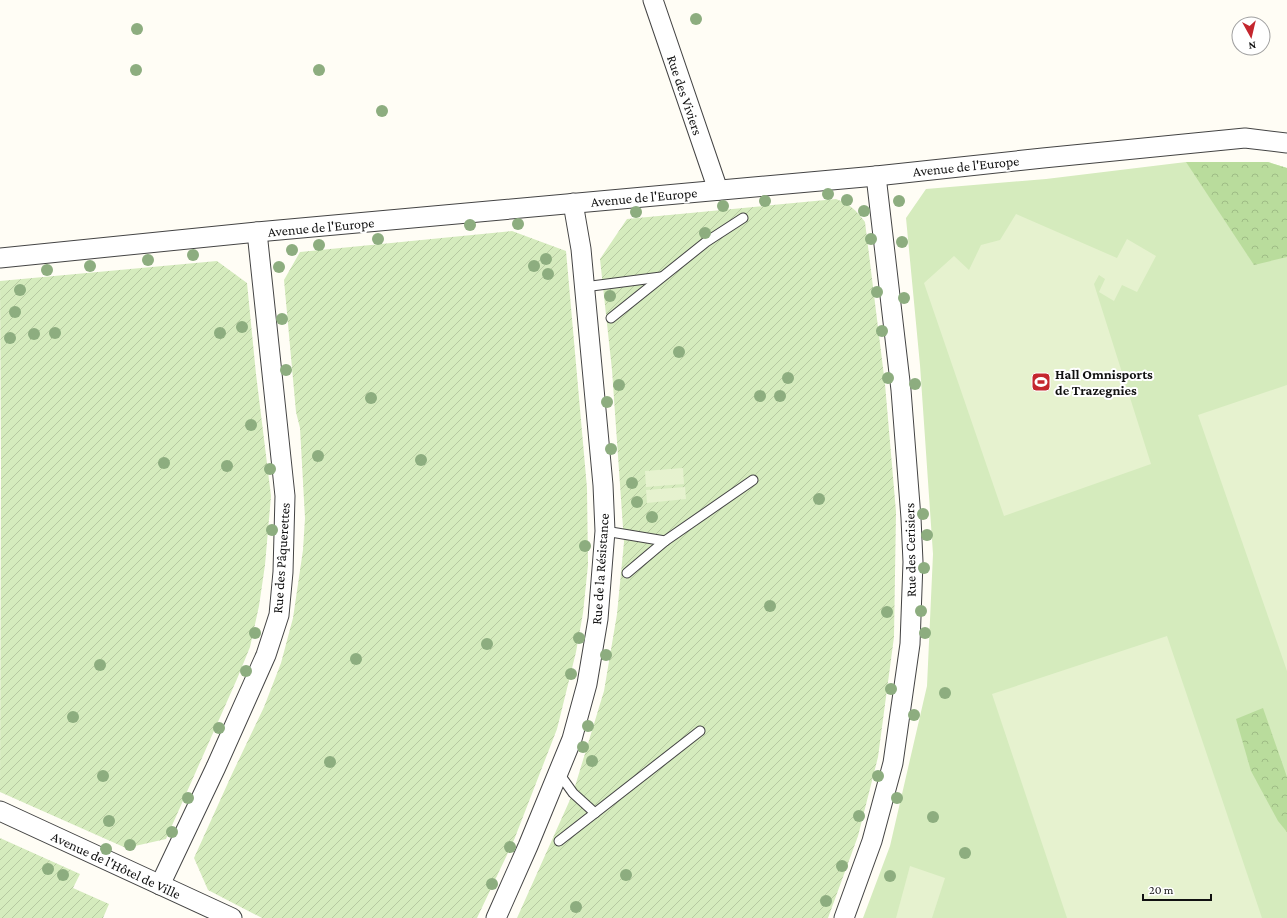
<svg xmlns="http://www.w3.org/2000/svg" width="1287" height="918" viewBox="0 0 1287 918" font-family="'Crimson Pro',serif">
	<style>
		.grass { fill: #d5ebbd }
		.forest { fill: url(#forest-crowns) }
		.garden { fill: url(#garden-furrows) }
		.pitch { fill: #e6f2cf }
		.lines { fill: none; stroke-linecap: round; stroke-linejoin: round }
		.lane-casing { stroke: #444; stroke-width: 11 }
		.street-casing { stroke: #444; stroke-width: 21 }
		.lane { stroke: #fff; stroke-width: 9 }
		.street { stroke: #fff; stroke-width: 19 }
		.tree { fill: #8dad7f }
		.labels { text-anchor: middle; stroke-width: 4; stroke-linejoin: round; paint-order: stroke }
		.street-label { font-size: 14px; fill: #111; stroke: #fff }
		.poi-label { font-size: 14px; font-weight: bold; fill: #111; stroke: #fff; text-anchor: start }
	</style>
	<defs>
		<pattern id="forest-crowns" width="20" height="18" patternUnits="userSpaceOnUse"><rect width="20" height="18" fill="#b9dc9c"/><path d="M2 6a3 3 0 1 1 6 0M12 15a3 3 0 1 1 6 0" fill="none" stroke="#9ebc85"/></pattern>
		<pattern id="garden-furrows" width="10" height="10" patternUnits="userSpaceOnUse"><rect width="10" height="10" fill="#d5ebbd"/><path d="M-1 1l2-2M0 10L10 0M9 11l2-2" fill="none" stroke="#b6c8a1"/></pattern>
	</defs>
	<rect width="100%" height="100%" fill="#fffdf5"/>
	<polygon class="grass" points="1186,162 1268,162 1287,168 1287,918 863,918 890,846 927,686 933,554 920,365 906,218 926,189 1046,179"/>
	<g class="forest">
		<polygon points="1186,162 1268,162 1287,168 1287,257 1254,265"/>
		<polygon points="1263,708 1287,777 1287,832 1278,821 1251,771 1236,719"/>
	</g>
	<g class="garden">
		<path d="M836,199C850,204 856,210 865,222L885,384L896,512L894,637L878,757L858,836L828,918H517L573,793L604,691L617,614L624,542L612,370L600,259L627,219Z"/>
		<polygon points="512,231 566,251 587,488 588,565 583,613 576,652 557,729 514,840 477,918 262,918 208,890 194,858 232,774 264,707 281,663 293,618 303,550 305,518 300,428 296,412 284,280 300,252"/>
		<polygon points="217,261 247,283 256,374 271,496 265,565 259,606 250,647 237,679 166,839 126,848 0,792 1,469 0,281"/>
		<polygon points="0,838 80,874 73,888 109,904 103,918 0,918"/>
	</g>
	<g class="pitch">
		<polygon points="1016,214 1117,258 1127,239 1156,256 1137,292 1122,285 1114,301 1099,292 1105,279 1099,275 1094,284 1151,464 1004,516 924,283 954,256 969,270 981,245 1000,240"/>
		<polygon points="1287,385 1287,671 1198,415"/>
		<polygon points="683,468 684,484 646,487 645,471"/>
		<polygon points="685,487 686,499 647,503 646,490"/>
		<polygon points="1167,636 1262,918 1067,918 992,694"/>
		<polygon points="910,866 945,878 932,918 896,918"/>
	</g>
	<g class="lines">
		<defs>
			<g id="lane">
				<polyline points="584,287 661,277"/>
				<polyline points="611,318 706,242 743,218"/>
				<polyline points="605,531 665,541 753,480"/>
				<polyline points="627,573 665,541"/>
				<polyline points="558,772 573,793 595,813 700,731"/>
				<polyline points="559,841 595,813"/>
			</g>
			<g id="street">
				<polyline points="653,0 718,190"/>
				<polyline points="0,258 257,232 876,176 1043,158 1245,138 1287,143"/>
				<polyline points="0,811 232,918"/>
				<polyline points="160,885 216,767 266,655 279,615 283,572 285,496 257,232"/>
				<polyline points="496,918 528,846 572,739 587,684 598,619 605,531 603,485 581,249 573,203"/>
				<polyline points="844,918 872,841 893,763 910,644 913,562 911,518 901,390 876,176"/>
			</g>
		</defs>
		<use href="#lane" class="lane-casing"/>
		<use href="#street" class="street-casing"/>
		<use href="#lane" class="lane"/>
		<use href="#street" class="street"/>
	</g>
	<g class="tree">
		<circle cx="696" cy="19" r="6"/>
		<circle cx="137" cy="29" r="6"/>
		<circle cx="136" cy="70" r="6"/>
		<circle cx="319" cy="70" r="6"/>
		<circle cx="382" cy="111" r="6"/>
		<circle cx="828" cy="194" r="6"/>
		<circle cx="847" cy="200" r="6"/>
		<circle cx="765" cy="201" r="6"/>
		<circle cx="899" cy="201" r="6"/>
		<circle cx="723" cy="206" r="6"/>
		<circle cx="864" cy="211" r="6"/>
		<circle cx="636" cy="212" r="6"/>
		<circle cx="518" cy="224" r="6"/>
		<circle cx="470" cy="225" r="6"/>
		<circle cx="705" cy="233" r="6"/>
		<circle cx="378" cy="239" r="6"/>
		<circle cx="871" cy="239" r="6"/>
		<circle cx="902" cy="242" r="6"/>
		<circle cx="319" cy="245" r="6"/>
		<circle cx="292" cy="250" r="6"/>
		<circle cx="193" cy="255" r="6"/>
		<circle cx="546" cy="259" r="6"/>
		<circle cx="148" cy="260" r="6"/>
		<circle cx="90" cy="266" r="6"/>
		<circle cx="534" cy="266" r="6"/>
		<circle cx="279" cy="267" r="6"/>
		<circle cx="47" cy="270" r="6"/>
		<circle cx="548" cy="274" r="6"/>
		<circle cx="20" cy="290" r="6"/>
		<circle cx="877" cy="292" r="6"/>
		<circle cx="610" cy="296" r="6"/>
		<circle cx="904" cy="298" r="6"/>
		<circle cx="15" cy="312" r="6"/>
		<circle cx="282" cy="319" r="6"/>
		<circle cx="242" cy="327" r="6"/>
		<circle cx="882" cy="331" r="6"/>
		<circle cx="55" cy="333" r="6"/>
		<circle cx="220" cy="333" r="6"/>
		<circle cx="34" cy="334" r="6"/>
		<circle cx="10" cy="338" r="6"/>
		<circle cx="679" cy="352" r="6"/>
		<circle cx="286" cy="370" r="6"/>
		<circle cx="788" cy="378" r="6"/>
		<circle cx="888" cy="378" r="6"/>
		<circle cx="915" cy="384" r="6"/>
		<circle cx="619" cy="385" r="6"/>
		<circle cx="760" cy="396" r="6"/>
		<circle cx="780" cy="396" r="6"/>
		<circle cx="371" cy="398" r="6"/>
		<circle cx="607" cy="402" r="6"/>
		<circle cx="251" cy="425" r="6"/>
		<circle cx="611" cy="449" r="6"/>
		<circle cx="318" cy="456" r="6"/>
		<circle cx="421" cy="460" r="6"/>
		<circle cx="164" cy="463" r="6"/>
		<circle cx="227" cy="466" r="6"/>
		<circle cx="270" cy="469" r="6"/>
		<circle cx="632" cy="483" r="6"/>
		<circle cx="819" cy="499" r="6"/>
		<circle cx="637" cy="502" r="6"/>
		<circle cx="923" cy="514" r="6"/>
		<circle cx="652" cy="517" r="6"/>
		<circle cx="272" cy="530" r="6"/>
		<circle cx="927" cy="535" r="6"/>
		<circle cx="585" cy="546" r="6"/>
		<circle cx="924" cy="568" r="6"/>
		<circle cx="770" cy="606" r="6"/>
		<circle cx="921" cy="611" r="6"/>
		<circle cx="887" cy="612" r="6"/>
		<circle cx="255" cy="633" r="6"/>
		<circle cx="925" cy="633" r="6"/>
		<circle cx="579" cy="638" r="6"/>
		<circle cx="487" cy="644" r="6"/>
		<circle cx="606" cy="655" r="6"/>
		<circle cx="356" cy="659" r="6"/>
		<circle cx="100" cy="665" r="6"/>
		<circle cx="246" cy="671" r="6"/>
		<circle cx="571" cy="674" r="6"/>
		<circle cx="891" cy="689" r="6"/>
		<circle cx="945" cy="693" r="6"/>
		<circle cx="914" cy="715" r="6"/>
		<circle cx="73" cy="717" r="6"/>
		<circle cx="588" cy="726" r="6"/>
		<circle cx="219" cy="728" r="6"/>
		<circle cx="583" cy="747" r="6"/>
		<circle cx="592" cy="761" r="6"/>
		<circle cx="330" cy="762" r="6"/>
		<circle cx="103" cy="776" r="6"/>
		<circle cx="878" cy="776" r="6"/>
		<circle cx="188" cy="798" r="6"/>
		<circle cx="897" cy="798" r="6"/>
		<circle cx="859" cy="816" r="6"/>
		<circle cx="933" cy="817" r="6"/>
		<circle cx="109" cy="821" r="6"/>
		<circle cx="172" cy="832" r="6"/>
		<circle cx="130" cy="845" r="6"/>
		<circle cx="510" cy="847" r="6"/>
		<circle cx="106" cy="849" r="6"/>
		<circle cx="965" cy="853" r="6"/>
		<circle cx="842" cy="866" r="6"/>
		<circle cx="48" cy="869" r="6"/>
		<circle cx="63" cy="875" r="6"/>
		<circle cx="626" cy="875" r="6"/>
		<circle cx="890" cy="876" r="6"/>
		<circle cx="492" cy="884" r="6"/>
		<circle cx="826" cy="901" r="6"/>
		<circle cx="576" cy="907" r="6"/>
	</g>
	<defs>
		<symbol id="stadium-square" viewBox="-11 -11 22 22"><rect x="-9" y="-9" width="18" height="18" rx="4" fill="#c4262e" stroke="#fff"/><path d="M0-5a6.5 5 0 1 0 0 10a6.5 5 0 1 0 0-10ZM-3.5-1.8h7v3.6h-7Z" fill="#fff"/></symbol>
	</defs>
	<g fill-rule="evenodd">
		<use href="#stadium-square" x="1030" y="371" width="22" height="22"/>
	</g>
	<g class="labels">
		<g class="street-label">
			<text transform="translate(685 95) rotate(71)" y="5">Rue des Viviers</text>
			<text transform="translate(966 166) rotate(-6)" y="5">Avenue de l'Europe</text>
			<text transform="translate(644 197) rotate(-5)" y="5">Avenue de l'Europe</text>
			<text transform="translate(321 227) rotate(-5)" y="5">Avenue de l'Europe</text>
			<text transform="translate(910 550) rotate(-91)" y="5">Rue des Cerisiers</text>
			<text transform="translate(281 558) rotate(-86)" y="5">Rue des Pâquerettes</text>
			<text transform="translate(600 569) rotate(-86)" y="5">Rue de la Résistance</text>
			<text transform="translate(116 865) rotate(25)" y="5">Avenue de l'Hôtel de Ville</text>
		</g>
		<g class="poi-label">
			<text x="1055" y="379">Hall Omnisports<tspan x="1055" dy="16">de Trazegnies</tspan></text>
		</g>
	</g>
	<g transform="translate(1251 36) rotate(172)"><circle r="19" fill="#ffffff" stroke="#a0a0a0"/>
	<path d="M0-3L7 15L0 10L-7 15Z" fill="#c4262e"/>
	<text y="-6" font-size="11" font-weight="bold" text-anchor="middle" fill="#111111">N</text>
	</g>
	<path d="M1143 894v6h68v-6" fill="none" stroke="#111111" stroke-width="2"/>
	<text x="1149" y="894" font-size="12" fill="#111111" stroke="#ffffff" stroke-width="3" paint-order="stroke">20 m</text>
</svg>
